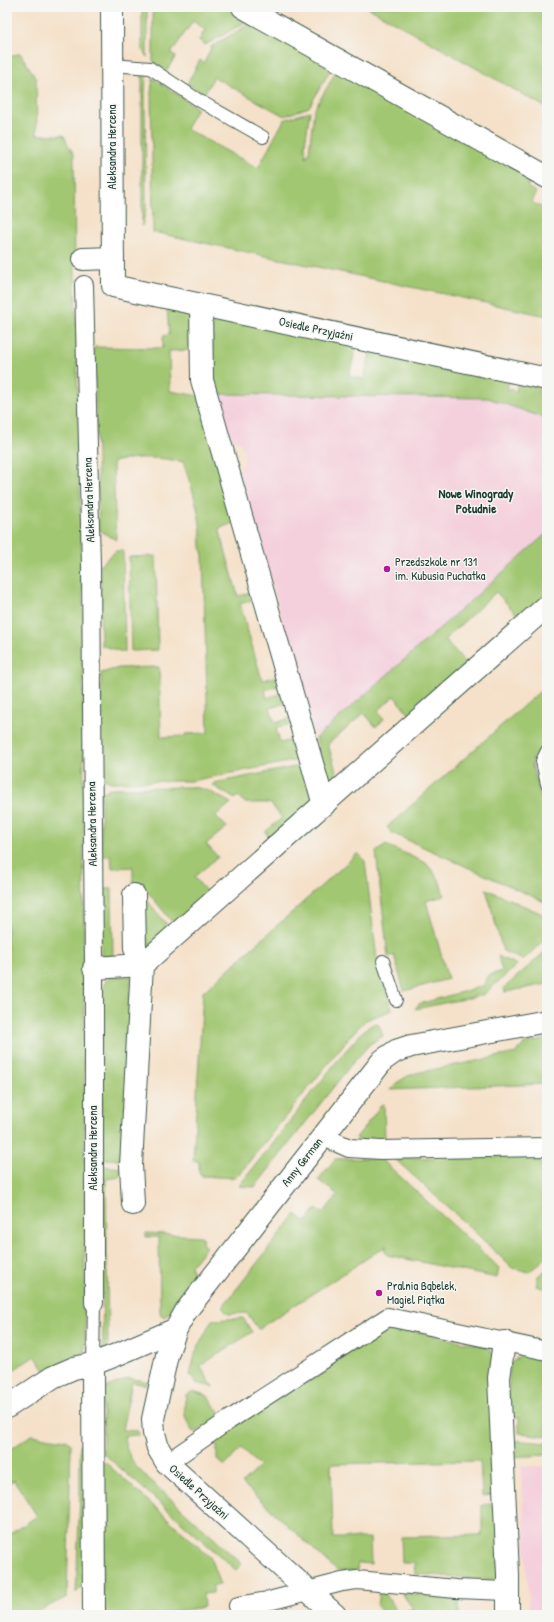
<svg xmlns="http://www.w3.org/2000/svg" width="554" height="1622" viewBox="0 0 554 1622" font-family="'Patrick Hand',sans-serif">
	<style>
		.built { fill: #f4cfdc }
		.green { fill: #a2c772; stroke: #608253 }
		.sand { fill: #eeda9e; stroke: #868c69 }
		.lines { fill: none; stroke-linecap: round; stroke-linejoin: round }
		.service-casing { stroke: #3f564a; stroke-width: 14 }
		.pedestrian-casing { stroke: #3f564a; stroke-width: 20 }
		.minor-casing { stroke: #3f564a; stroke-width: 24 }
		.service { stroke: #fff; stroke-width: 12 }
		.pedestrian { stroke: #fff; stroke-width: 18 }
		.minor { stroke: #fff; stroke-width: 22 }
		.poi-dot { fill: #b5179e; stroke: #f6f6f2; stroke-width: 1.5 }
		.labels { text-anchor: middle; stroke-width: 3; stroke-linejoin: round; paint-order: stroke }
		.street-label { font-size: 12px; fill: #1f3d34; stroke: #f6f6f2 }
		.poi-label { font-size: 12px; fill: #1f3d34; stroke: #f6f6f2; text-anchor: start }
		.neighbourhood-label { font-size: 13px; font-weight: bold; fill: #1f3d34; stroke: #f6f6f2 }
	</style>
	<rect width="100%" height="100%" fill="#f6f6f2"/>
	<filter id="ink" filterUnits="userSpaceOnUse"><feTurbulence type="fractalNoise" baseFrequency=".025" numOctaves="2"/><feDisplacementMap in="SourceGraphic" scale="8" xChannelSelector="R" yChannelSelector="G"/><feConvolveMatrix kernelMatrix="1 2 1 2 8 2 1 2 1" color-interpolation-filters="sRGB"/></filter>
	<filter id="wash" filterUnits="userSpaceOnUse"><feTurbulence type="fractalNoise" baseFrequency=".012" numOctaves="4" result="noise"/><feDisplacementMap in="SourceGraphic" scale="16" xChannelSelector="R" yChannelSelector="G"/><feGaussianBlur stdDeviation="0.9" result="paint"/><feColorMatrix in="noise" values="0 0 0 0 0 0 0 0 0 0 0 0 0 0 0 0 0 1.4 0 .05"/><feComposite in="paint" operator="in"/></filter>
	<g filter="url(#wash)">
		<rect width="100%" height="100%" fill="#f5e1c9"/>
		<g class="built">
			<polygon points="217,394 488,398 547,419 547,533 316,738 239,471 245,461 241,443 229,437"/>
			<polygon points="547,742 547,820 532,765 533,757"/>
			<polygon points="521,1466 547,1466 547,1615 529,1615"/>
		</g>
		<g class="green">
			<polygon points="142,7 147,7 147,57 142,49"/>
			<polygon points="153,7 226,7 249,20 205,45 199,40 205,30 193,21 171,53 176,56 166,71 153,61"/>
			<polygon points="367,7 547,7 547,108"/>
			<polygon points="253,22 332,67 309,107 284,116 214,77 204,94 187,84 200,60 204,63 212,46"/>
			<polygon points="20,53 36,78 37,135 64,135 68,145 74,154 75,280 83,618 85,1343 85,1352 46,1372 35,1356 7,1374 7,58"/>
			<polygon points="337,70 532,178 527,187 536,192 531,202 547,210 547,316 153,232 151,92 153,78 197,108 186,129 258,168 284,120 310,111 305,144 306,158 309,152 314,110"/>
			<polygon points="144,73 146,74 145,93 146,209 142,226 142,75"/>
			<path d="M167,306L185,312L192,321L193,350L169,351L170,391L199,396L235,523L219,528L238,596L255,592L256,599L240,604L262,680L278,676L281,685L265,690L267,698L284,693L286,703L270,708L275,723L291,718L293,724L276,728L280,743L297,739L303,759L191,781L111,782L101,778V673L119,668L159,667L161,737L185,736L186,734L208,733L203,555C199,545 202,534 200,524C197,502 190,482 183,462C159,457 138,456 113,462L116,540L99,530L94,347L163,348V336L169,335Z"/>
			<polygon points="215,317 356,346 349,376 364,379 371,349 513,379 513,383 509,382 507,389 516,391 518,380 547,386 547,419 488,398 215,394 211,323 212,319"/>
			<polygon points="547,533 547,596 521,619 496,592 445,639 468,666 411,716 394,696 378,711 384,719 376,727 364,713 328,744 339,781 327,792 316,738"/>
			<polygon points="116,551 123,551 125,651 119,651 101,645 100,565"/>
			<polygon points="156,556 158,650 131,651 129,557"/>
			<polygon points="547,685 547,742 533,757 532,765 547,820 547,903 392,833 387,827"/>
			<polygon points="305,765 313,800 272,841 265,832 282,818 270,803 245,803 238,796 235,799 212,785 214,783"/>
			<polygon points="192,787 207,790 231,803 216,816 227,827 206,844 218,857 194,877 210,896 179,924 173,923 147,891 133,891 133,867 112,868 111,856 101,856 101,793 111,788"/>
			<polygon points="386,845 426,863 439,879 444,896 426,901 448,979 404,991 394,955 388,957 376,852"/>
			<polygon points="358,853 365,861 377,960 392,1010 366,1020 351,1035 240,1173 234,1178 202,1176 199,1172 199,1161 193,1161 203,992"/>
			<polygon points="101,889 112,889 113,958 107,961 101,956"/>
			<polygon points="486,889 547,916 547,937 523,960 503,951"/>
			<polygon points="140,899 146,899 168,926 169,932 151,948 145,947"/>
			<polygon points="547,950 547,984 505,992 504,988"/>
			<polygon points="498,956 517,965 483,995 415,1009 419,1004 483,986 488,976 502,971"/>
			<polygon points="131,976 125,1160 102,1159 101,989 109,977"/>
			<polygon points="375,1023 379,1025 383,1036 370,1044 350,1066 255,1187 239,1186 341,1056 365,1029"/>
			<polygon points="547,1039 547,1084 390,1090 398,1082 408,1076 416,1073 516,1053 524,1044"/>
			<polygon points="382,1104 384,1104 385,1143 363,1144 356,1138"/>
			<polygon points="547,1156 547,1257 529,1272 512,1268 475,1232 394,1158"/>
			<polygon points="380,1158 494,1263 499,1268 497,1278 387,1255 384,1249 387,1247 386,1246 258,1329 247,1313 228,1314 224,1310 223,1306 296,1214 306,1222 316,1209 323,1213 338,1195 318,1180 335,1159"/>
			<path d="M101,1166L124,1168C120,1180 117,1177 106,1179L108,1348L103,1350Z"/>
			<polygon points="146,1233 200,1236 203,1237 202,1244 206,1247 191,1266 194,1283 165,1317 161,1315 160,1311 159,1237 145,1237"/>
			<polygon points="547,1269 547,1289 536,1286 538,1276"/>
			<polygon points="243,1318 252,1332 200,1366 213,1387 196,1383 190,1375 196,1351 212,1320"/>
			<polygon points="398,1328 489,1347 494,1357 498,1487 492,1495 482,1496 480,1461 331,1464 333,1538 370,1538 371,1564 358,1563 357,1571 337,1571 242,1483 260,1466 241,1448 225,1466 217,1459 217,1438 378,1332"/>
			<polygon points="524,1355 547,1359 547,1436 519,1433 519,1418 507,1418 510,1364 518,1357"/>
			<path d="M129,1378L150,1382L145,1385L132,1382L122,1430L138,1431L139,1435L124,1436C125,1448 130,1458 137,1468L242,1564L236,1570L103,1453V1389Z"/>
			<path d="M193,1391L208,1396L221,1416L198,1431L193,1432C184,1418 183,1412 186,1395Z"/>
			<polygon points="31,1435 66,1440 71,1444 67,1597 31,1615 7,1615 7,1536 37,1516 14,1480 7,1484 7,1452"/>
			<polygon points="511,1440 547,1443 547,1455 509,1457"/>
			<polygon points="80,1445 86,1447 86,1582 76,1593 80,1496"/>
			<polygon points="105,1462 210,1557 220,1585 213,1585 213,1593 203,1594 204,1607 153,1615 103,1615 102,1464"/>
			<polygon points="491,1504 498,1512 498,1580 415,1574 414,1563 402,1563 401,1537 482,1535 482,1505"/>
			<polygon points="379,1590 382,1591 398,1611 413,1609 402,1593 456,1597 459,1602 459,1615 385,1615 377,1606"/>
		</g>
		<path class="sand" d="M7,359C15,369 14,383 7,393Z"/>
	</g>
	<g filter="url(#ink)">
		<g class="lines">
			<defs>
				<g id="service">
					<polyline points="112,65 150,68 200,101 263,137"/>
					<polyline points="547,751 542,761 547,784"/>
					<polyline points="383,961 396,1000"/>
					<polyline points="93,1364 94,1303"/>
				</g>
				<g id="pedestrian">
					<polyline points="84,285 91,565 94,968 94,1303"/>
					<polyline points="322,1136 349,1148 381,1150 547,1147"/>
					<polyline points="167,1463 229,1420 388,1317 547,1351"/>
					<polyline points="238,1606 273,1600 342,1582 357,1580 456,1589 507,1591"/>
				</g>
				<g id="minor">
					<polyline points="112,7 113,286 547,379"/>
					<polyline points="243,7 547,177"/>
					<polyline points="83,259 113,258"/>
					<polyline points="201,305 202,380 324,805"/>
					<polyline points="94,968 142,965 547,606"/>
					<polyline points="133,1204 131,1165 142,965 135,948 134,895"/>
					<polyline points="176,1329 167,1355 153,1419 154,1433 158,1448 167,1463 335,1615"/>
					<polyline points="504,1342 499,1378 508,1574 508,1615"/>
					<polyline points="93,1364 94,1615"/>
					<polyline points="7,1407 53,1377 74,1368 93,1364 116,1355 176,1329 186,1311 383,1060 396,1051 411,1046 547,1021"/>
				</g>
			</defs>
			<use href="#service" class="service-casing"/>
			<use href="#pedestrian" class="pedestrian-casing"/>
			<use href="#minor" class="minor-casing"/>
			<use href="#service" class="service"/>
			<use href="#pedestrian" class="pedestrian"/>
			<use href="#minor" class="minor"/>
		</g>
	</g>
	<g class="poi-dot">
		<circle cx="387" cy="569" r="4"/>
		<circle cx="379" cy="1293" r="4"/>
	</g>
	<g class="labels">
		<g class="street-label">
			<text transform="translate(112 147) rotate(-90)" y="4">Aleksandra Hercena</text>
			<text transform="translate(316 329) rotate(12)" y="4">Osiedle Przyjaźni</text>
			<text transform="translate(89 500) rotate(-92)" y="4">Aleksandra Hercena</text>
			<text transform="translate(92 824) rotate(-91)" y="4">Aleksandra Hercena</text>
			<text transform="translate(93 1148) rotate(-90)" y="4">Aleksandra Hercena</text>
			<text transform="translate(302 1162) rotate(-52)" y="4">Anny German</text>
			<text transform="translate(199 1492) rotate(42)" y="4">Osiedle Przyjaźni</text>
		</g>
		<g class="poi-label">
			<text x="395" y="566">Przedszkole nr 131<tspan x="395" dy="14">im. Kubusia Puchatka</tspan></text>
			<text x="387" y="1290">Pralnia Bąbelek,<tspan x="387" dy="14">Magiel Piątka</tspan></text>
		</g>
		<g class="neighbourhood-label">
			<text x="476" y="498">Nowe Winogrady<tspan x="476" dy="15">Południe</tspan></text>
		</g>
	</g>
	<rect width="554" height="1622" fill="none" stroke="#f6f6f2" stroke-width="24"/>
</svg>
